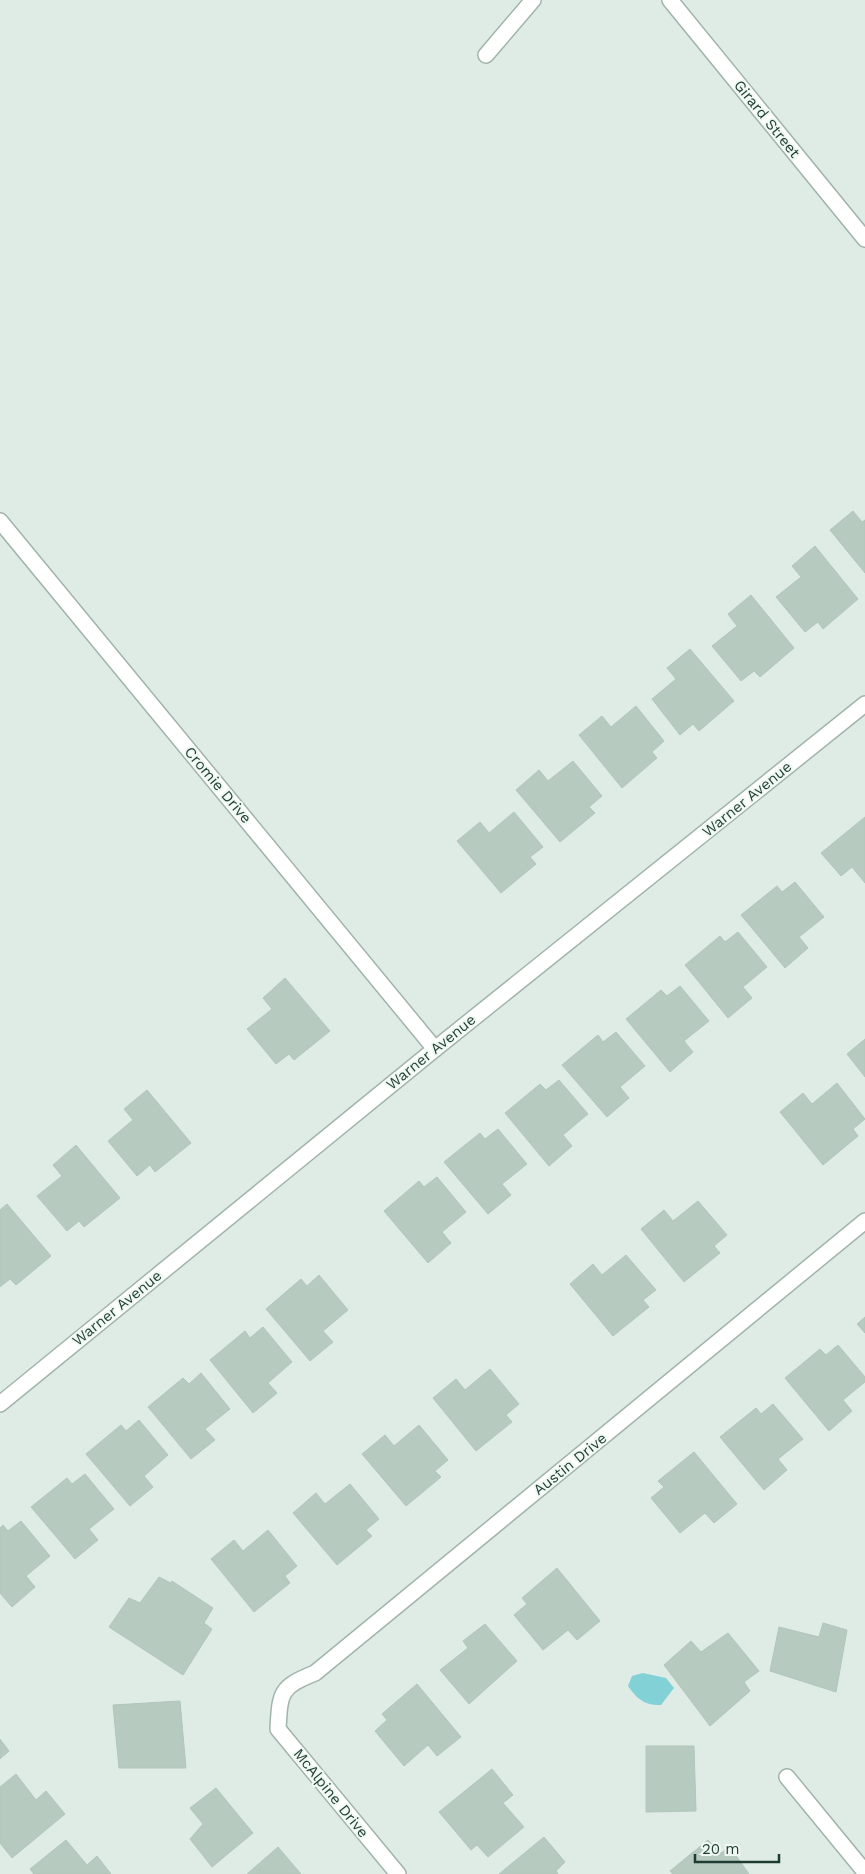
<svg xmlns="http://www.w3.org/2000/svg" width="865" height="1874" viewBox="0 0 865 1874" font-family="'Work Sans',sans-serif">
	<style>
		.water { fill: #81d1d7 }
		.building { fill: #b7cac0; stroke: #b1c6bb }
		.lines { fill: none; stroke-linecap: round; stroke-linejoin: round }
		.minor-casing { stroke: #a1b4ac; stroke-width: 18 }
		.minor { stroke: #fff; stroke-width: 15 }
		.labels { text-anchor: middle; stroke-width: 4; stroke-linejoin: round; paint-order: stroke }
		.street-label { font-size: 15px; fill: #1e3d32; stroke: #f0f8f3 }
	</style>
	<rect width="100%" height="100%" fill="#dfece5"/>
	<path class="water" d="M643,1673L666,1678L674,1688L661,1705C645,1706 637,1699 628,1686L632,1676Z"/>
	<g class="building">
		<polygon points="853,511 862,522 865,520 865,573 830,530"/>
		<polygon points="815,546 858,599 823,629 818,622 805,632 776,597 801,577 792,566"/>
		<polygon points="751,595 794,648 760,677 754,671 741,681 712,646 737,626 728,614"/>
		<polygon points="690,649 734,701 699,731 693,724 680,735 652,699 676,679 667,668"/>
		<polygon points="636,706 664,741 652,752 657,758 622,788 579,735 602,716 611,727"/>
		<polygon points="573,761 602,796 589,807 595,813 560,842 516,790 539,770 548,781"/>
		<polygon points="514,812 543,847 530,857 536,864 501,893 457,841 480,822 489,833"/>
		<polygon points="865,817 865,883 852,867 841,876 821,853"/>
		<polygon points="795,882 824,917 799,937 808,948 785,968 741,915 777,886 782,892"/>
		<polygon points="738,932 767,967 743,987 752,998 728,1018 685,965 720,936 725,942"/>
		<polygon points="285,978 330,1031 294,1060 289,1054 276,1064 247,1029 272,1009 263,998"/>
		<polygon points="680,986 709,1021 684,1041 693,1052 670,1072 626,1019 661,990 667,996"/>
		<polygon points="616,1032 645,1066 620,1087 629,1098 607,1117 562,1065 598,1035 603,1042"/>
		<polygon points="865,1039 865,1077 847,1054"/>
		<polygon points="559,1080 588,1114 563,1135 572,1146 549,1166 505,1113 540,1084 546,1090"/>
		<polygon points="837,1083 865,1119 853,1129 858,1136 823,1165 780,1112 803,1093 812,1104"/>
		<polygon points="147,1090 191,1143 155,1172 150,1165 137,1176 108,1141 133,1120 124,1109"/>
		<polygon points="498,1129 527,1164 502,1184 511,1195 488,1214 444,1162 480,1133 485,1139"/>
		<polygon points="76,1145 120,1198 84,1227 79,1221 67,1231 37,1196 62,1176 53,1165"/>
		<polygon points="437,1177 466,1212 442,1232 451,1243 428,1263 384,1211 419,1181 424,1187"/>
		<polygon points="698,1201 727,1235 714,1246 720,1253 684,1282 641,1229 664,1210 673,1221"/>
		<polygon points="7,1204 51,1256 16,1285 10,1279 0,1287 0,1210"/>
		<polygon points="626,1255 656,1290 643,1300 649,1307 613,1336 570,1284 593,1264 602,1275"/>
		<polygon points="319,1275 348,1310 323,1331 333,1342 310,1361 266,1309 301,1279 307,1286"/>
		<polygon points="865,1317 865,1333 857,1324"/>
		<polygon points="263,1327 292,1362 268,1383 277,1393 253,1413 210,1360 245,1331 250,1338"/>
		<polygon points="838,1345 865,1377 865,1382 843,1400 852,1411 829,1431 785,1378 820,1349 826,1355"/>
		<polygon points="490,1369 519,1404 506,1415 512,1422 476,1451 433,1398 456,1379 465,1390"/>
		<polygon points="201,1373 230,1409 205,1429 215,1440 191,1459 148,1407 183,1378 189,1384"/>
		<polygon points="773,1404 803,1439 778,1459 787,1470 764,1490 720,1437 756,1408 761,1414"/>
		<polygon points="139,1420 168,1455 144,1476 153,1487 130,1506 86,1454 121,1425 126,1431"/>
		<polygon points="419,1425 448,1460 435,1471 441,1477 406,1506 362,1454 385,1435 394,1446"/>
		<polygon points="694,1452 737,1504 714,1523 705,1513 680,1533 651,1498 664,1487 658,1481"/>
		<polygon points="85,1474 114,1509 89,1529 98,1540 75,1559 31,1507 67,1478 72,1484"/>
		<polygon points="350,1484 379,1519 366,1530 372,1536 337,1565 293,1513 316,1493 325,1504"/>
		<polygon points="21,1521 50,1556 26,1576 35,1587 12,1607 0,1593 0,1528 3,1525 8,1531"/>
		<polygon points="268,1530 297,1566 285,1576 290,1583 254,1612 211,1559 234,1540 243,1551"/>
		<polygon points="557,1568 600,1621 577,1640 568,1630 543,1650 514,1615 527,1604 522,1598"/>
		<polygon points="159,1577 171,1583 172,1581 213,1608 204,1623 212,1629 183,1675 109,1627 129,1598 140,1603"/>
		<polygon points="823,1623 847,1630 836,1692 770,1671 779,1627 819,1637"/>
		<polygon points="485,1624 517,1661 469,1704 440,1670 468,1648 463,1641"/>
		<polygon points="728,1633 759,1671 744,1682 750,1691 710,1726 664,1665 691,1641 701,1652"/>
		<polygon points="417,1684 461,1737 437,1756 428,1745 404,1766 375,1731 387,1720 382,1714"/>
		<polygon points="180,1701 186,1768 119,1768 113,1705"/>
		<polygon points="0,1739 9,1751 0,1759"/>
		<polygon points="646,1746 694,1746 696,1811 646,1812"/>
		<polygon points="492,1769 513,1795 503,1803 524,1827 488,1857 477,1845 471,1850 439,1812"/>
		<polygon points="16,1774 36,1800 46,1791 65,1814 12,1858 0,1843 0,1787"/>
		<polygon points="216,1788 253,1833 212,1867 190,1839 203,1824 190,1808"/>
		<polygon points="544,1837 565,1862 556,1871 558,1874 499,1874"/>
		<polygon points="66,1840 87,1865 97,1856 111,1874 34,1874 30,1869"/>
		<polygon points="708,1840 721,1853 730,1847 749,1874 673,1874 670,1871"/>
		<polygon points="278,1847 301,1874 247,1874"/>
	</g>
	<g class="lines">
		<defs>
			<g id="minor">
				<polyline points="670,0 865,239"/>
				<polyline points="486,55 533,0"/>
				<polyline points="0,521 435,1049"/>
				<polyline points="0,1404 435,1049 865,704"/>
				<polyline points="787,1777 865,1872"/>
				<path d="M398,1874L278,1729C280,1692 280,1687 315,1673L865,1221"/>
			</g>
		</defs>
		<use href="#minor" class="minor-casing"/>
		<use href="#minor" class="minor"/>
	</g>
	<g class="labels">
		<g class="street-label">
			<text transform="translate(767 119) rotate(51)" y="5">Girard Street</text>
			<text transform="translate(218 785) rotate(50)" y="5">Cromie Drive</text>
			<text transform="translate(747 799) rotate(-39)" y="5">Warner Avenue</text>
			<text transform="translate(431 1052) rotate(-39)" y="5">Warner Avenue</text>
			<text transform="translate(117 1308) rotate(-39)" y="5">Warner Avenue</text>
			<text transform="translate(570 1464) rotate(-39)" y="5">Austin Drive</text>
			<text transform="translate(331 1793) rotate(51)" y="5">McAlpine Drive</text>
		</g>
	</g>
	<path d="M695 1854v8h84v-8" fill="none" stroke="#1e3d32" stroke-width="2.5"/>
	<text x="702" y="1854" font-size="15" fill="#1e3d32" stroke="#f0f8f3" stroke-width="4" paint-order="stroke">20 m</text>
</svg>
